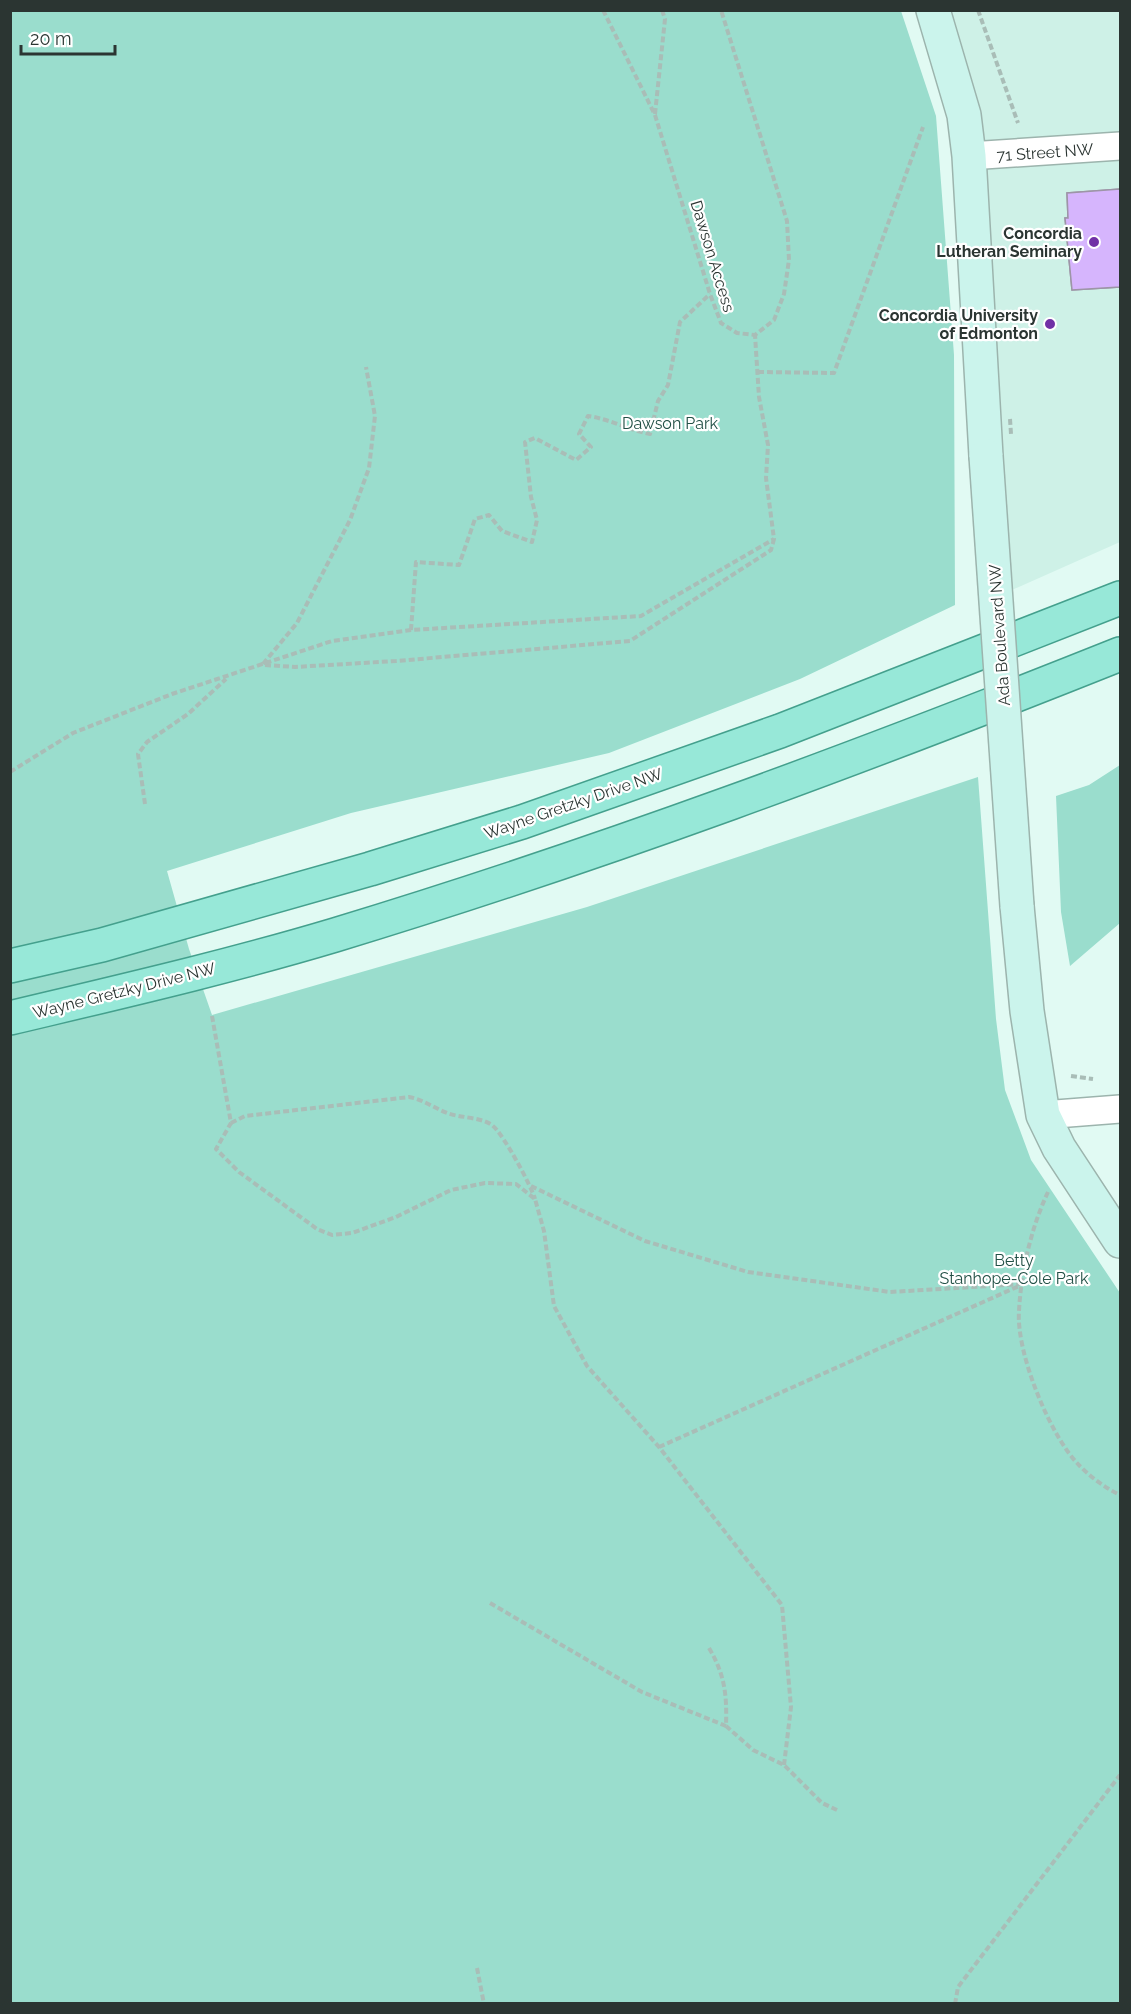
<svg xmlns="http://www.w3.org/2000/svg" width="1131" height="2014" viewBox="0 0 1131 2014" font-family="Raleway,sans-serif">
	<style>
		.built { fill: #cef1e7 }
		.green { fill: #9addcd }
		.building { fill: #d6b5fd; stroke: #9d95a7; stroke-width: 1.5 }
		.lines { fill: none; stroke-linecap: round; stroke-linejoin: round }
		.street-casing { stroke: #9cb4ad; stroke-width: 30 }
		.secondary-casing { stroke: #9cb4ad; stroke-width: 36 }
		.primary-casing { stroke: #44a08d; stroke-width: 36 }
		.path { stroke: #a9bdb7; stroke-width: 4; stroke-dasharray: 6 3; stroke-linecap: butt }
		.street { stroke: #fff; stroke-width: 27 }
		.secondary { stroke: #cbf4ec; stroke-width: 33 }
		.primary { stroke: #97e8d8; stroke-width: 33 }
		.secondary-bridge-casing { stroke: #9cb4ad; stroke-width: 36; stroke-linecap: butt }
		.path-bridge { stroke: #a9bdb7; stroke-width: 4; stroke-dasharray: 6 3; stroke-linecap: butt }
		.secondary-bridge { stroke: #cbf4ec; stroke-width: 33 }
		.poi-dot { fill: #7131a6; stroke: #fff; stroke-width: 2 }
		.labels { text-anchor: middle; stroke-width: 4.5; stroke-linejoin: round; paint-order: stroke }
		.street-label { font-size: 16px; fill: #2b3532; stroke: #fff }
		.poi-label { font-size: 16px; font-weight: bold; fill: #2b3532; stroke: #fff; text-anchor: end }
		.park-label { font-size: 16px; fill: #225046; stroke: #fff }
	</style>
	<rect width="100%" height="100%" fill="#e1faf3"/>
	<polygon class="built" points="933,11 1120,11 1120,542 996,597 982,372"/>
	<g class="green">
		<polygon points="11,11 901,11 936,116 954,355 955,605 800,679 609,753 351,813 167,871 189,949 212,1015 587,907 978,777 996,1019 1005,1090 1031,1160 1120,1293 1120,2003 11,2004"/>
		<polygon points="1120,765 1120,923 1070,966 1061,912 1056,796 1089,785"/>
	</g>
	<g class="building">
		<polygon points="1120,189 1120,287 1072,290 1065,218 1068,218 1067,193"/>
		<polygon points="1120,189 1120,287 1072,290 1065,218 1068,218 1067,193"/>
	</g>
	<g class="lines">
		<defs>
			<g id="street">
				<polyline points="969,156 1120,146"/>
				<polyline points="1043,1115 1120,1109"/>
			</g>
			<g id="secondary">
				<polyline points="933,10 964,115 969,156 986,456"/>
				<polyline points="1017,906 1027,1011 1043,1115 1059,1148 1120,1241"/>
			</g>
			<g id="primary">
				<polyline points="10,966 102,945 370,869 522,822 780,731 1120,598"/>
				<path d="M10,1018C119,992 228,967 335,935C602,854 862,757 1120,654"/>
			</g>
		</defs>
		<use href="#street" class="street-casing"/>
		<use href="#secondary" class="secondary-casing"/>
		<use href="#primary" class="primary-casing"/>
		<g class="path">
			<polyline points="603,10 655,115 710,294 721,323 737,333 755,335 774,320 784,294 789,260 787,221 721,10"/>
			<polyline points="978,10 1018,123"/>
			<polyline points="655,114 665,19 662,10"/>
			<polyline points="758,372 834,373 923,127"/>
			<path d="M411,630L416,562L459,565L475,519L489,515L502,531L532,542L537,520L531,497L525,442L535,438L576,460L591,447L579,434L588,416C610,419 628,430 650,434L658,401L668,385L680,322L710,294"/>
			<polyline points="263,664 297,623 350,520 369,468 375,416 366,367"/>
			<polyline points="265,665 295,667 396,661 630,641 771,550 774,539 766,478 768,445 759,397 755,335"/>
			<polyline points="10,772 73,733 172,694 332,641 411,630 641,616 774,539"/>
			<polyline points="145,804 138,754 147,742 188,714 226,679"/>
			<polyline points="212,1016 231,1123 216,1149 239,1172 317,1229 332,1235 352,1233 396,1217 451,1190 485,1183 516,1184 535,1199 544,1231 554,1306 587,1366 659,1447 782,1605 791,1707 784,1765"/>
			<polyline points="1071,1076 1093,1079"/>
			<path d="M231,1123L245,1116L409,1097C422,1099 434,1108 447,1113C460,1118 483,1117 493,1126C503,1134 531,1185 535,1199"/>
			<polyline points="531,1186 645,1241 748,1272 890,1292 1023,1284"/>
			<path d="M1048,1192C1031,1228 1021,1272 1019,1311C1016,1352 1049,1433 1077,1463C1088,1475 1105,1488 1120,1495"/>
			<polyline points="659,1447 1019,1286"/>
			<polyline points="490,1603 642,1692 726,1726"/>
			<path d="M709,1648C725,1675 727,1695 726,1726L753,1750L784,1765L822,1803L837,1810"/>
			<polyline points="477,1968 484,2004"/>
			<polyline points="955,2004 958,1987 1120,1775"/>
		</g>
		<use href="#street" class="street"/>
		<use href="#secondary" class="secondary"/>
		<use href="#primary" class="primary"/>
		<defs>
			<polyline id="secondary-bridge" points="986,456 1017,906"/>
		</defs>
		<use href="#secondary-bridge" class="secondary-bridge-casing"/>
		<polyline class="path-bridge" points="1010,419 1011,434"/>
		<use href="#secondary-bridge" class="secondary-bridge"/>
	</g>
	<g class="poi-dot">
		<circle cx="1094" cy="242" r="6"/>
		<circle cx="1050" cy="324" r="6"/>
	</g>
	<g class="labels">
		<g class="street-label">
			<text transform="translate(1045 152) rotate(-4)" y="6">71 Street NW</text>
			<text transform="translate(713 256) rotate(73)" y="6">Dawson Access</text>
			<text transform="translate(999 635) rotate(-94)" y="6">Ada Boulevard NW</text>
			<text transform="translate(573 803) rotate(-19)" y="6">Wayne Gretzky Drive NW</text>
			<text transform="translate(124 990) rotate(-14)" y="6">Wayne Gretzky Drive NW</text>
		</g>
		<g class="poi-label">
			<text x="1082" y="239">Concordia<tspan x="1082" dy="18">Lutheran Seminary</tspan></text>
			<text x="1038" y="321">Concordia University<tspan x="1038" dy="18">of Edmonton</tspan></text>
		</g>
		<g class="park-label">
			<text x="670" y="429">Dawson Park</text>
			<text x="1014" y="1266">Betty<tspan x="1014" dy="18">Stanhope-Cole Park</tspan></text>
		</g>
	</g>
	<rect width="1131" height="2014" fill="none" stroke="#2b3532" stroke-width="24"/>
	<path d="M21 45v9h94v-9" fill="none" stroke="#2b3532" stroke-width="3"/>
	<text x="30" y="45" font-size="18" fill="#2b3532" stroke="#ffffff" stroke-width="4.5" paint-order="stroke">20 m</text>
</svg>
